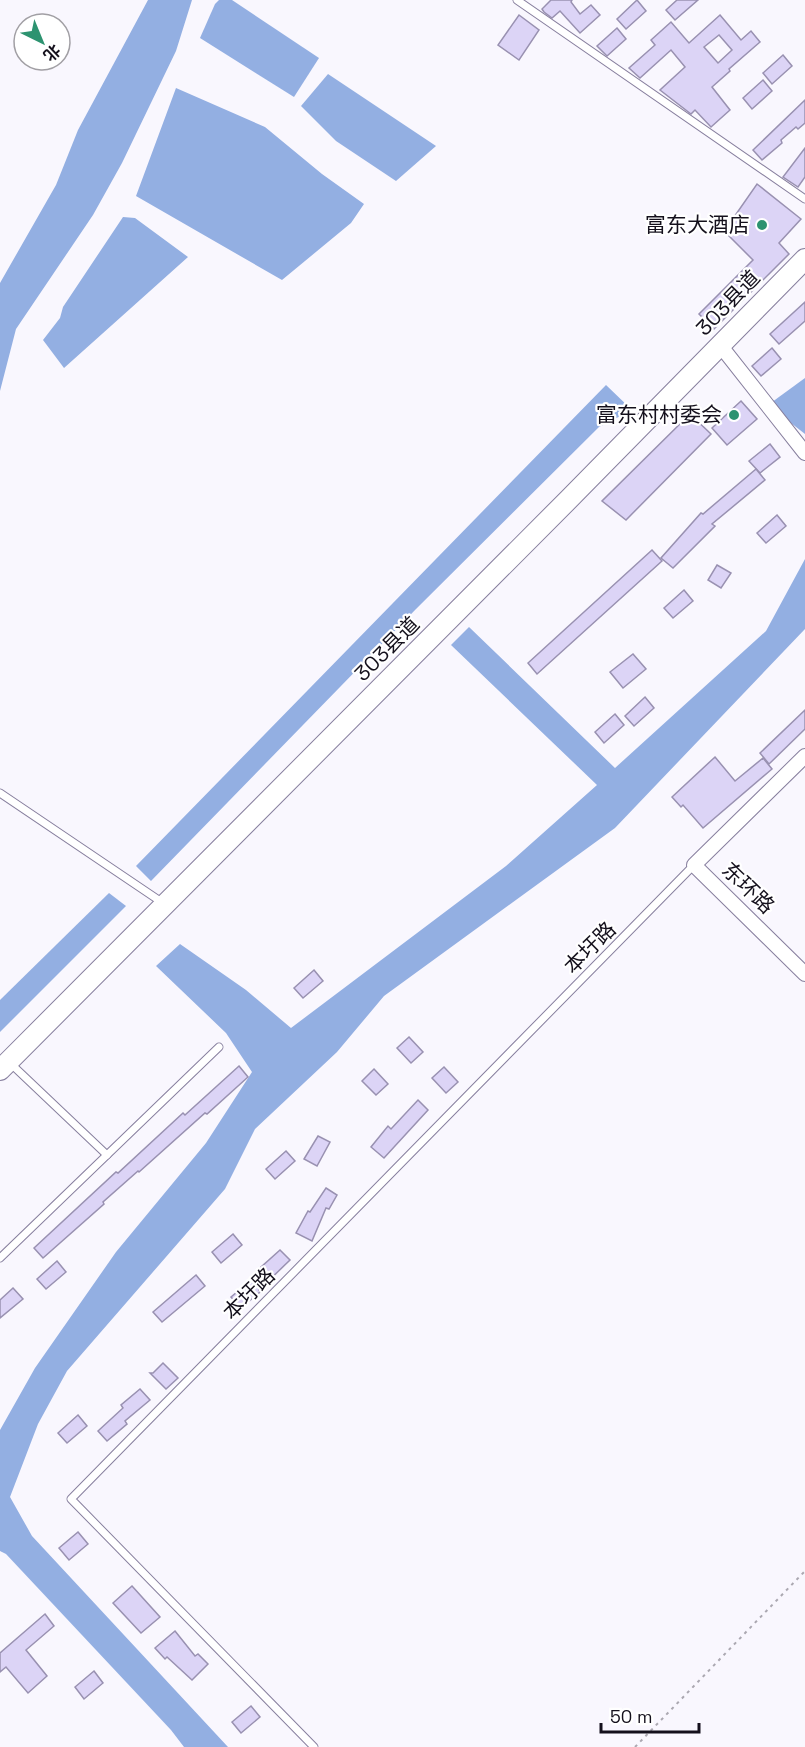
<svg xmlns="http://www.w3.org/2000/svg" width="805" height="1747" viewBox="0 0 805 1747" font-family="'Space Grotesk','Noto Sans SC',sans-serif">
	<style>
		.water { fill: #93afe2 }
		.building { fill: #dcd4f6; stroke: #9991b1; stroke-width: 1.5; fill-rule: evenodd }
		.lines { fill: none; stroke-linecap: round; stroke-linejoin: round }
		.service-casing { stroke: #877f9e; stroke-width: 9 }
		.minor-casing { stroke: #877f9e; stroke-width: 16 }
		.secondary-casing { stroke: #877f9e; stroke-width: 22 }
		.path { stroke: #aba8b1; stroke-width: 2; stroke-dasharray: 3 4.5; stroke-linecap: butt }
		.service { stroke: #fff; stroke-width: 7 }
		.minor { stroke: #fff; stroke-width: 14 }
		.secondary { stroke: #fff; stroke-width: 20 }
		.poi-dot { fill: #2d9370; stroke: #fff; stroke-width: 2 }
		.labels { text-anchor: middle; stroke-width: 4.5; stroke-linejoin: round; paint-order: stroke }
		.poi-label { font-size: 21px; fill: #14101c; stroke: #fff; text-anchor: end }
		.street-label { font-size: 21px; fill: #14101c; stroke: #fff }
	</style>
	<rect width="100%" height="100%" fill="#f9f7fe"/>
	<g class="water">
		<polygon points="148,0 192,0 176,51 122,163 93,215 16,329 0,391 0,283 56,185 78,130"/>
		<polygon points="219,0 232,0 319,58 294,97 200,38 215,4"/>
		<polygon points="328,74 436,146 396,181 336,141 301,106"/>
		<polygon points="176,88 265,127 322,174 364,204 351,223 282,280 136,196"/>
		<polygon points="123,217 135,218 188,257 64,368 43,340 60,318 63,307"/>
		<polygon points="805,378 805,434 768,405"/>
		<polygon points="606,385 632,410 599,427 416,609 151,881 136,866"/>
		<polygon points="805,559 805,629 615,828 384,996 337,1052 255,1129 225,1189 67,1371 38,1424 10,1497 32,1536 228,1747 184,1747 171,1730 6,1554 0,1551 0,1430 35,1368 116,1252 206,1143 252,1072 226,1033 156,966 180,944 246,990 291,1028 506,866 597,785 451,645 469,627 615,768 766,631"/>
		<polygon points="109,893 126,906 0,1032 0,1000"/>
	</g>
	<g class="building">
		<polygon points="551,0 572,0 571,2 580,14 591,5 600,15 580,33 560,11 552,18 544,12 542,9"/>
		<polygon points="637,0 646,11 626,29 617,19"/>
		<polygon points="677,0 698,0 675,20 666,10"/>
		<polygon points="519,15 539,30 519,60 498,45"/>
		<path d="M720,15L741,40L751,31L760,42L729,69L730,71L712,87L730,110L711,127L695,110L691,114L660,90L685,67L671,50L640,78L629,68L655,45L651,40L671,22L689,43ZM719,35L732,50L718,63L704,47Z"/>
		<polygon points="617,28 626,39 607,56 597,46"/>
		<polygon points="783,55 792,66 772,84 763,73"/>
		<polygon points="763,80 772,91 752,109 743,98"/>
		<polygon points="805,100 805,123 798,129 796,127 781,140 782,143 762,160 753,150"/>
		<polygon points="805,148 805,177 798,187 783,177"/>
		<polygon points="757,184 801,219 779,243 789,254 714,329 699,314 753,260 723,230 732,220"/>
		<polygon points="805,302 805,321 779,344 770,334"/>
		<polygon points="772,348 781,359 761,376 752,366"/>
		<polygon points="741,401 757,419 727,445 712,428"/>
		<polygon points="690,414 711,434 626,520 602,501"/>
		<polygon points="770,444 780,457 760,473 749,461"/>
		<polygon points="756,469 765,480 712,524 715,526 673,568 661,558 701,513 703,514"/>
		<polygon points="777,515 786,526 766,543 757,533"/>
		<polygon points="652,550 662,561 537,674 528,663"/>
		<polygon points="717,565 731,573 721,588 708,580"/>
		<polygon points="684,590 693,601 673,618 664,608"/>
		<polygon points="633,654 646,669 623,688 610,672"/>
		<polygon points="645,697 654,708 634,726 625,716"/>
		<polygon points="805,710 805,729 769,764 760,753"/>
		<polygon points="615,714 624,725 604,743 595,732"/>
		<polygon points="715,757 735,781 763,758 772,769 703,828 683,805 681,807 672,797"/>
		<polygon points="314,970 323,981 303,998 294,988"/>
		<polygon points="409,1037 423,1052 411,1063 397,1048"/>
		<polygon points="239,1066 248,1077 207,1114 205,1113 139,1172 138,1171 103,1202 104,1204 43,1258 34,1248 116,1172 118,1173 183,1113 185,1115"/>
		<polygon points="444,1067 458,1082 446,1093 432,1078"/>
		<polygon points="374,1069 388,1084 376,1095 362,1081"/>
		<polygon points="418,1100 428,1110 384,1158 371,1147 388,1126 391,1129"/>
		<polygon points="318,1136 330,1142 317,1166 304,1159"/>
		<polygon points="286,1151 295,1161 275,1179 266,1169"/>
		<polygon points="326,1188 337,1195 329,1209 326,1208 312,1241 296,1233 308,1211 310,1212"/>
		<polygon points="233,1234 242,1245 221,1263 212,1252"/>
		<polygon points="280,1250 290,1260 259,1290 260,1292 241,1308 231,1297 263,1270 260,1268"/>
		<polygon points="57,1261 66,1272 46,1289 37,1279"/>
		<polygon points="196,1275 205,1286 162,1322 153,1312"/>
		<polygon points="13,1288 23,1299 0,1318 0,1300"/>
		<polygon points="163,1363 178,1378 166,1389 150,1373 153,1373"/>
		<polygon points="140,1389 150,1400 125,1421 127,1424 107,1441 98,1431 123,1408 121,1405"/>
		<polygon points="78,1415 87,1426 67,1443 58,1433"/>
		<polygon points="78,1532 88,1544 69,1560 59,1548"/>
		<polygon points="132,1586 160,1617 141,1633 113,1603"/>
		<polygon points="45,1614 54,1626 26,1650 47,1676 28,1693 6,1667 0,1672 0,1653"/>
		<polygon points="175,1631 195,1656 198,1654 208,1664 192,1680 167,1657 165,1659 155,1648"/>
		<polygon points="94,1671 103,1683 84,1699 75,1687"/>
		<polygon points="251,1706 260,1717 241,1733 232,1722"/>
	</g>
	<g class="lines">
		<defs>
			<g id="service">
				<polyline points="517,0 805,199"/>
				<polyline points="0,793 163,903"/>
				<polyline points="9,1062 107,1155"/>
				<polyline points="0,1258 219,1047"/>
				<polyline points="314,1747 71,1499 694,865"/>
			</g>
			<g id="minor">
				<polyline points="720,345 805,453"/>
				<polyline points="805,756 694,865 805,974"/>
			</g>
			<polyline id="secondary" points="0,1070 569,499 805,259"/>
		</defs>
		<use href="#service" class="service-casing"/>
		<use href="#minor" class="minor-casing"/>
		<use href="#secondary" class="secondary-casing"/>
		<polyline class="path" points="635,1747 805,1571"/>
		<use href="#service" class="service"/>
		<use href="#minor" class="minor"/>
		<use href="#secondary" class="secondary"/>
	</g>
	<g class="poi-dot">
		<circle cx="762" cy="225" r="6"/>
		<circle cx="734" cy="415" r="6"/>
	</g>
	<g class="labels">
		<g class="poi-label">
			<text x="750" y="232">富东大酒店</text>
			<text x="722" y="422">富东村村委会</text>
		</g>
		<g class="street-label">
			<text transform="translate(728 303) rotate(-46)" y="7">303县道</text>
			<text transform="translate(387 649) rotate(-45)" y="7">303县道</text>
			<text transform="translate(748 888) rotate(44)" y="7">东环路</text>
			<text transform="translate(590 948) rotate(-45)" y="7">本圩路</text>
			<text transform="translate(249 1294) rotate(-45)" y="7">本圩路</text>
		</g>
	</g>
	<g transform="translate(42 42) rotate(137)"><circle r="28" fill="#ffffff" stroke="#a19fa4" stroke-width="1.5"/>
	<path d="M0-4.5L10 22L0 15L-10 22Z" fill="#2d9370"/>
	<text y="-9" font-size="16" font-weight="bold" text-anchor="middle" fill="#14101c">北</text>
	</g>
	<path d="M601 1723v9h98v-9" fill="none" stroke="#14101c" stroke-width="3"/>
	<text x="610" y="1723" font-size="18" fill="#14101c" stroke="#ffffff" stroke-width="4.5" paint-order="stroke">50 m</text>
</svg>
